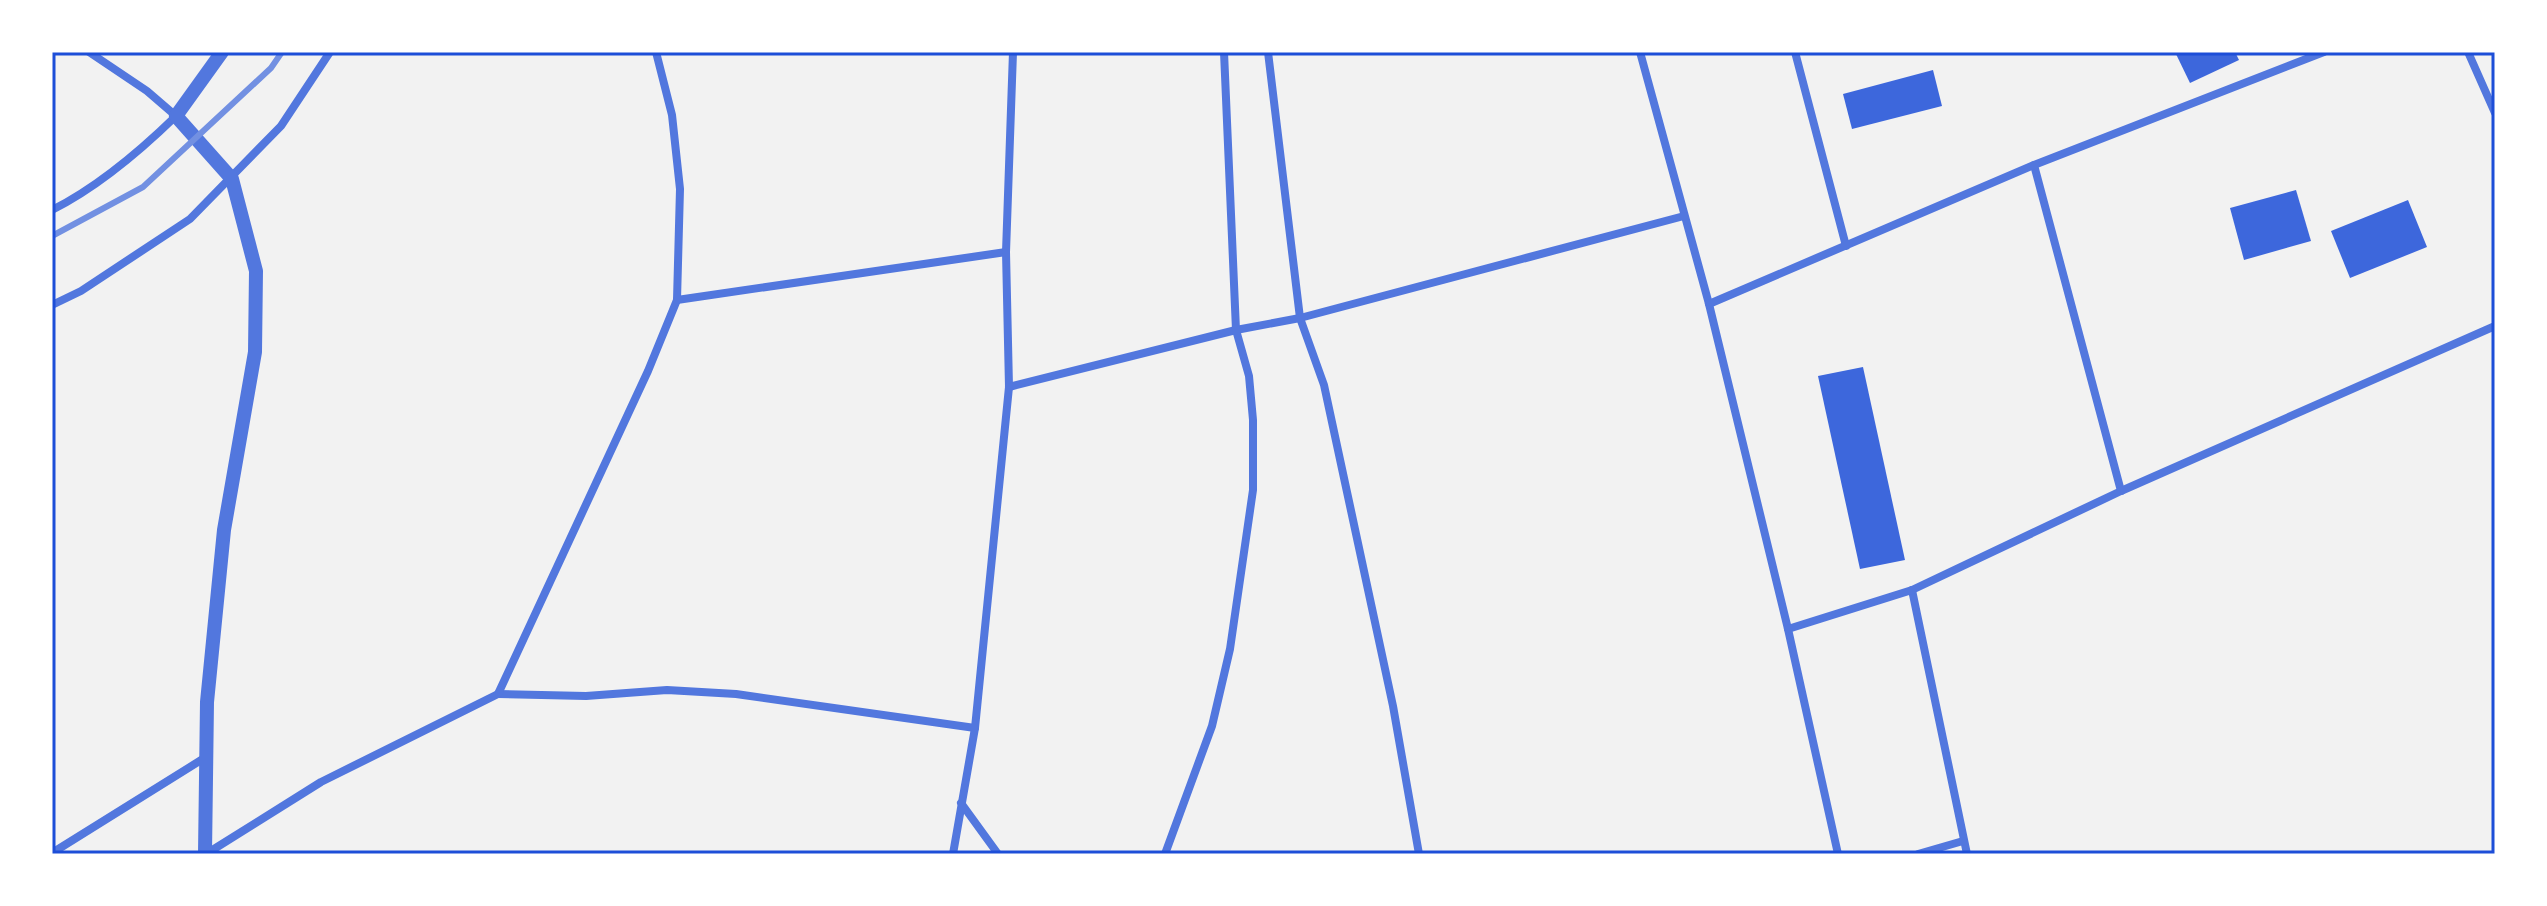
<svg xmlns="http://www.w3.org/2000/svg" width="2547" height="906" viewBox="0 0 2547 906" font-family="Karla,sans-serif">
	<style>
		.building { fill: #3d67dc }
		.lines { fill: none; stroke-linecap: round; stroke-linejoin: round }
		.minor { stroke: #5277de; stroke-width: 8 }
		.tertiary { stroke: #5277de; stroke-width: 14 }
		.rail { stroke: #7290e2; stroke-width: 6 }
		.neatline { fill: none; stroke: #1d4ed8; stroke-width: 3 }
	</style>
	<rect width="100%" height="100%" fill="#f2f2f2"/>
	<g class="building">
		<polygon points="2175,52 2235,52 2239,60 2190,83"/>
		<polygon points="1933,70 1942,106 1852,129 1843,94"/>
		<polygon points="2296,190 2311,241 2244,260 2230,208"/>
		<polygon points="2408,200 2427,247 2350,278 2331,231"/>
		<polygon points="1863,367 1905,560 1860,569 1818,376"/>
	</g>
	<g class="lines">
		<g class="minor">
			<polyline points="1268,52 1300,318 1324,385 1393,706 1419,854"/>
			<polyline points="1640,52 1709,304 1788,629 1838,854"/>
			<polyline points="1795,52 1846,246"/>
			<polyline points="2468,52 2495,113"/>
			<polyline points="2034,165 2121,491"/>
			<path d="M52,210C98,187 139,152 176,116L147,91L89,52"/>
			<polyline points="677,300 1006,252"/>
			<polyline points="1709,304 2034,165 2324,52"/>
			<polyline points="52,305 81,291 190,219 281,126 330,52"/>
			<polyline points="1009,387 1236,330 1300,318 1684,216"/>
			<polyline points="1912,590 1967,854"/>
			<polyline points="1788,629 1912,590 2121,491 2495,326"/>
			<polyline points="498,694 586,696 667,690 736,694 975,728"/>
			<polyline points="961,803 998,854"/>
			<polyline points="52,853 206,757"/>
			<polyline points="206,854 321,782 498,694 648,371 677,300 680,189 672,115 656,52"/>
			<polyline points="953,854 975,728 1009,387 1006,252 1013,52"/>
			<polyline points="1165,854 1212,726 1230,649 1253,490 1253,420 1249,376 1236,330 1224,52"/>
			<polyline points="1918,854 1963,841"/>
		</g>
		<polyline class="tertiary" points="205,854 207,702 224,530 255,352 256,271 232,179 176,116 222,52"/>
		<polyline class="rail" points="52,236 143,187 271,68 282,52"/>
	</g>
	<rect width="2547" height="906" fill="none" stroke="#ffffff" stroke-width="108"/>
	<rect x="54" y="54" width="2439" height="798" class="neatline"/>
</svg>
